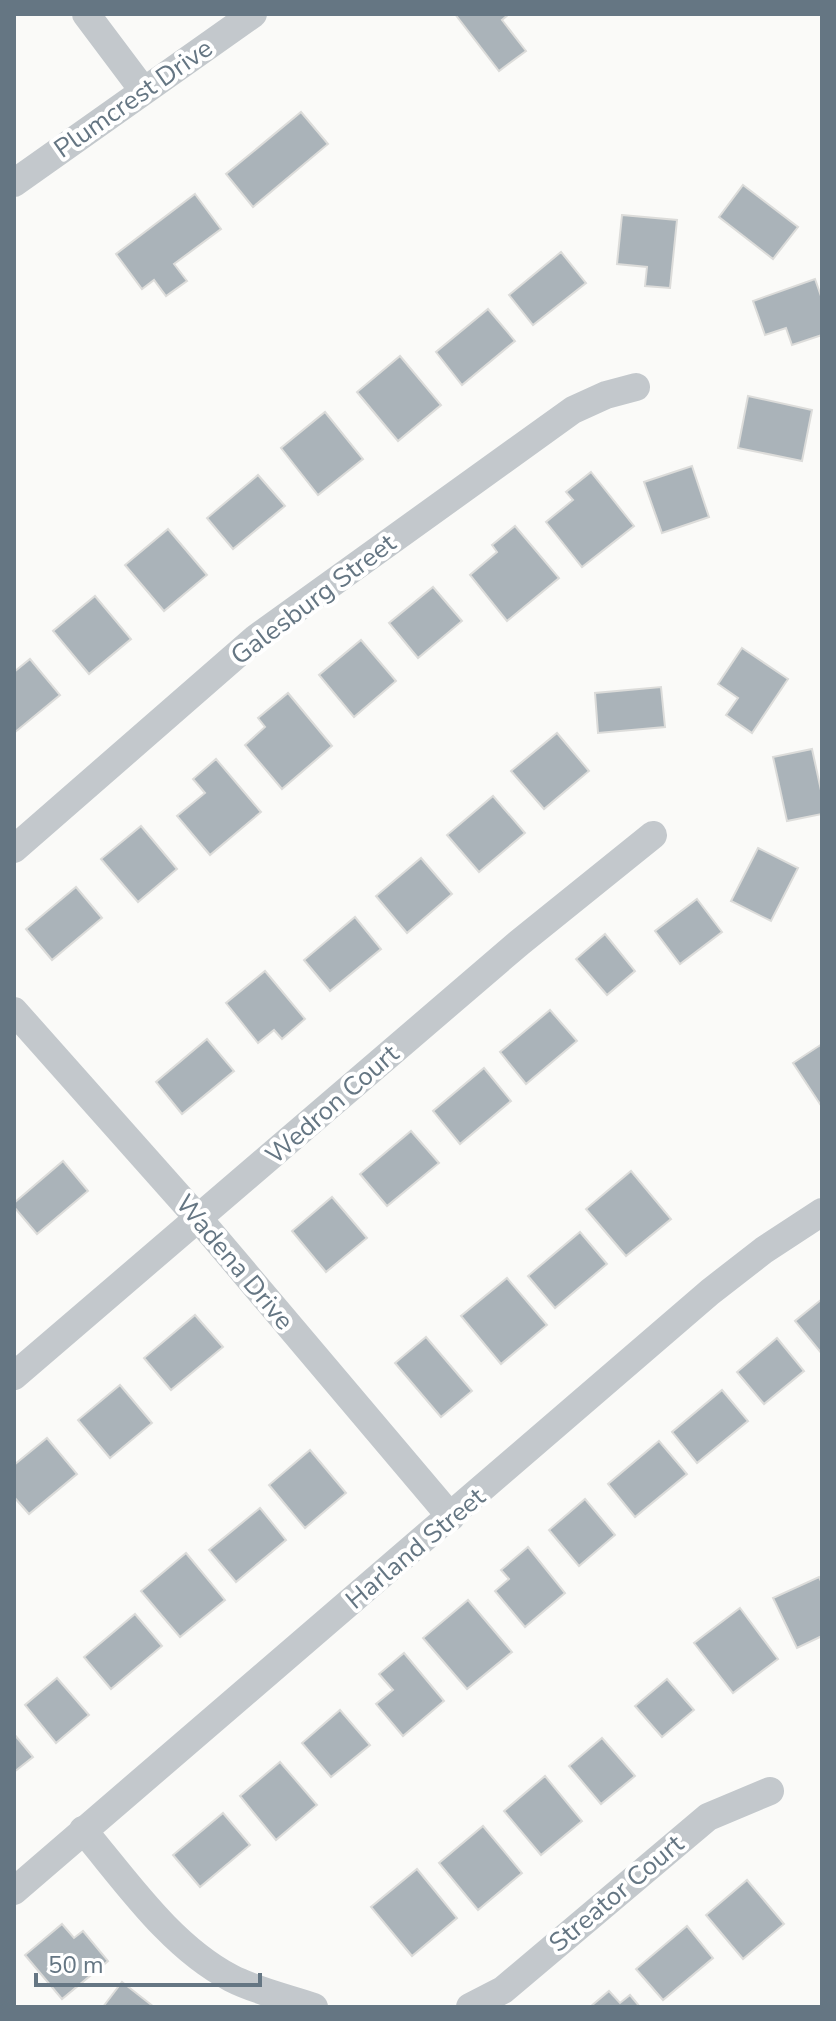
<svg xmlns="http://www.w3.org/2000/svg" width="836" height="2021" viewBox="0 0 836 2021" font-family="'Nunito Sans',sans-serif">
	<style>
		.building { fill: #aab3b9; stroke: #dcdcda; stroke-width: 2 }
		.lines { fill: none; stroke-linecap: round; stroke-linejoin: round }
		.street { stroke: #c3c8cc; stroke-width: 28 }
		.labels { text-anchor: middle; stroke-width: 8; stroke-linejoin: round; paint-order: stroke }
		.street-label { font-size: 26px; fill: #657683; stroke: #fff }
	</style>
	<rect width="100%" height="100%" fill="#fafaf8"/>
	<g class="building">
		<polygon points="455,14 509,14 502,20 526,51 499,71"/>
		<polygon points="301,112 328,144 253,207 226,174"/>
		<polygon points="743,185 798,227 773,259 719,217"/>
		<polygon points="195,194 221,229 174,264 187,281 166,296 154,280 142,289 116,254"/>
		<polygon points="622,215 677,220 670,288 645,286 647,267 617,264"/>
		<polygon points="561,252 586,283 533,325 509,295"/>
		<polygon points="815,279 822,299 822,335 792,345 786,328 765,335 753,301"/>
		<polygon points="488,309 515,341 462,385 436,352"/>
		<polygon points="400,356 441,405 398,441 357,392"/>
		<polygon points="748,396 812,410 802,461 738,448"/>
		<polygon points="325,412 363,459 318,495 281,448"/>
		<polygon points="692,466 709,517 662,533 644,482"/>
		<polygon points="591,472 634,526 582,567 546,522 573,500 566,492"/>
		<polygon points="258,475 285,506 233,549 207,518"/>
		<polygon points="515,526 559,578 507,621 470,575 497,552 492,545"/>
		<polygon points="168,529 207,575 164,611 125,565"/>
		<polygon points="433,587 462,621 418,658 389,623"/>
		<polygon points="95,596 131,639 89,674 53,631"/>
		<polygon points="361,640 396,681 354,717 319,675"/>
		<polygon points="742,648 788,679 752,733 726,715 738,698 718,684"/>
		<polygon points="30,659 60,695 14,733 14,672"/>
		<polygon points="661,687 665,727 598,733 595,693"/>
		<polygon points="288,693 332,746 282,789 245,745 265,727 258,718"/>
		<polygon points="557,733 589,771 544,809 511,771"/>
		<polygon points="812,749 822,795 822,814 787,821 773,757"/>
		<polygon points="216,759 261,812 210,855 177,816 205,793 193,779"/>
		<polygon points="493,796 525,833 479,872 447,835"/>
		<polygon points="141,826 177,869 138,902 101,859"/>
		<polygon points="758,848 798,868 771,921 731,901"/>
		<polygon points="421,858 452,894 407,933 376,896"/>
		<polygon points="76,887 102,918 52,960 26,929"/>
		<polygon points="697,899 722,932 680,964 655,931"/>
		<polygon points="355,917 381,949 330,991 304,960"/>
		<polygon points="605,934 635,971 607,995 576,959"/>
		<polygon points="265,971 305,1019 282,1039 274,1030 258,1043 226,1003"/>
		<polygon points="550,1010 577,1041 526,1084 500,1052"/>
		<polygon points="207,1039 234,1071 182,1114 156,1082"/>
		<polygon points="822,1044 822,1107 793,1063"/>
		<polygon points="484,1068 511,1101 460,1144 433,1111"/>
		<polygon points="411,1131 439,1163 387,1206 360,1174"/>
		<polygon points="63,1161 88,1191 37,1234 14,1207 14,1203"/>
		<polygon points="631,1171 671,1219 626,1256 586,1209"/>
		<polygon points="332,1197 367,1238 326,1272 292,1231"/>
		<polygon points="580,1232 607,1264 555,1308 528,1276"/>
		<polygon points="507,1278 547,1325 501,1364 461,1316"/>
		<polygon points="822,1299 822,1354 795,1321"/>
		<polygon points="195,1315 223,1347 171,1390 144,1358"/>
		<polygon points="426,1337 472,1391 441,1417 395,1363"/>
		<polygon points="777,1338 804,1371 764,1404 737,1372"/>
		<polygon points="120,1385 152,1423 110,1458 78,1420"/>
		<polygon points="722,1390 748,1421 697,1463 672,1432"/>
		<polygon points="47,1438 77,1474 29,1514 14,1497 14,1465"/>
		<polygon points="659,1441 687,1474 635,1517 608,1484"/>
		<polygon points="310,1450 346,1493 305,1528 269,1485"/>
		<polygon points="585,1499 615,1535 579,1566 549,1530"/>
		<polygon points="260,1508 286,1540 236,1582 209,1550"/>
		<polygon points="528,1547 565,1593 525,1627 495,1591 509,1579 501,1570"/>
		<polygon points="186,1553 225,1600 180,1637 141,1591"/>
		<polygon points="819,1577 822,1583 822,1636 797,1648 773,1598"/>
		<polygon points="468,1600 512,1652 467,1689 423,1638"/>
		<polygon points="740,1608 778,1659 733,1693 694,1643"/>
		<polygon points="135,1614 162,1646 111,1689 84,1657"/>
		<polygon points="404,1653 444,1701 403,1736 376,1704 393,1690 379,1674"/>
		<polygon points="57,1678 89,1715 56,1743 25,1705"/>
		<polygon points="667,1679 694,1710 662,1737 635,1706"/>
		<polygon points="340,1710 370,1745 331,1777 302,1743"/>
		<polygon points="14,1734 33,1757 14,1772"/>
		<polygon points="602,1738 635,1776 601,1804 569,1766"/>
		<polygon points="280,1762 317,1805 276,1840 240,1796"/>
		<polygon points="545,1776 582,1821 541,1855 504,1811"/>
		<polygon points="223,1813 250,1845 200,1887 173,1855"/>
		<polygon points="483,1826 522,1873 478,1910 439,1863"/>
		<polygon points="417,1869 457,1918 412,1956 371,1907"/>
		<polygon points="747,1880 784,1924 743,1959 706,1915"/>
		<polygon points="62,1924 74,1938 83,1931 108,1961 62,1999 25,1955"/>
		<polygon points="687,1926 713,1958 663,2000 636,1969"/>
		<polygon points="122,1982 154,2007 103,2007"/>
		<polygon points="609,1991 620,2003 630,1995 640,2007 590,2007"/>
	</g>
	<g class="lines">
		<g class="street">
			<polyline points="86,14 143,90"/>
			<polyline points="14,183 253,14"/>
			<polyline points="14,849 256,638 573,410 606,395 636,387"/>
			<polyline points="14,1011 198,1218 451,1517"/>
			<polyline points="14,1376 519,943 653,835"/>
			<path d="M83,1830C126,1881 170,1946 231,1978C256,1991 287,1998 314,2007"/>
			<polyline points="14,1891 710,1292 764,1250 822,1212"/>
			<polyline points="470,2007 503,1990 708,1817 770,1791"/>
		</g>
	</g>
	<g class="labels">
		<g class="street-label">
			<text transform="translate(133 98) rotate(-35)" y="9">Plumcrest Drive</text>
			<text transform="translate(313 599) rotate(-37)" y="9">Galesburg Street</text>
			<text transform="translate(332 1104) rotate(-41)" y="9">Wedron Court</text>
			<text transform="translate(235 1262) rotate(50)" y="9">Wadena Drive</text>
			<text transform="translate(415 1548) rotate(-40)" y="9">Harland Street</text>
			<text transform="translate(616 1893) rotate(-40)" y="9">Streator Court</text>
		</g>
	</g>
	<rect width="836" height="2021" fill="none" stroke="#657683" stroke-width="32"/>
	<path d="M36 1973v12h224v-12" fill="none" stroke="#657683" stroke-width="4"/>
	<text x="48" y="1973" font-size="24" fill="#657683" stroke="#ffffff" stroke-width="6" paint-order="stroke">50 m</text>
</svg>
